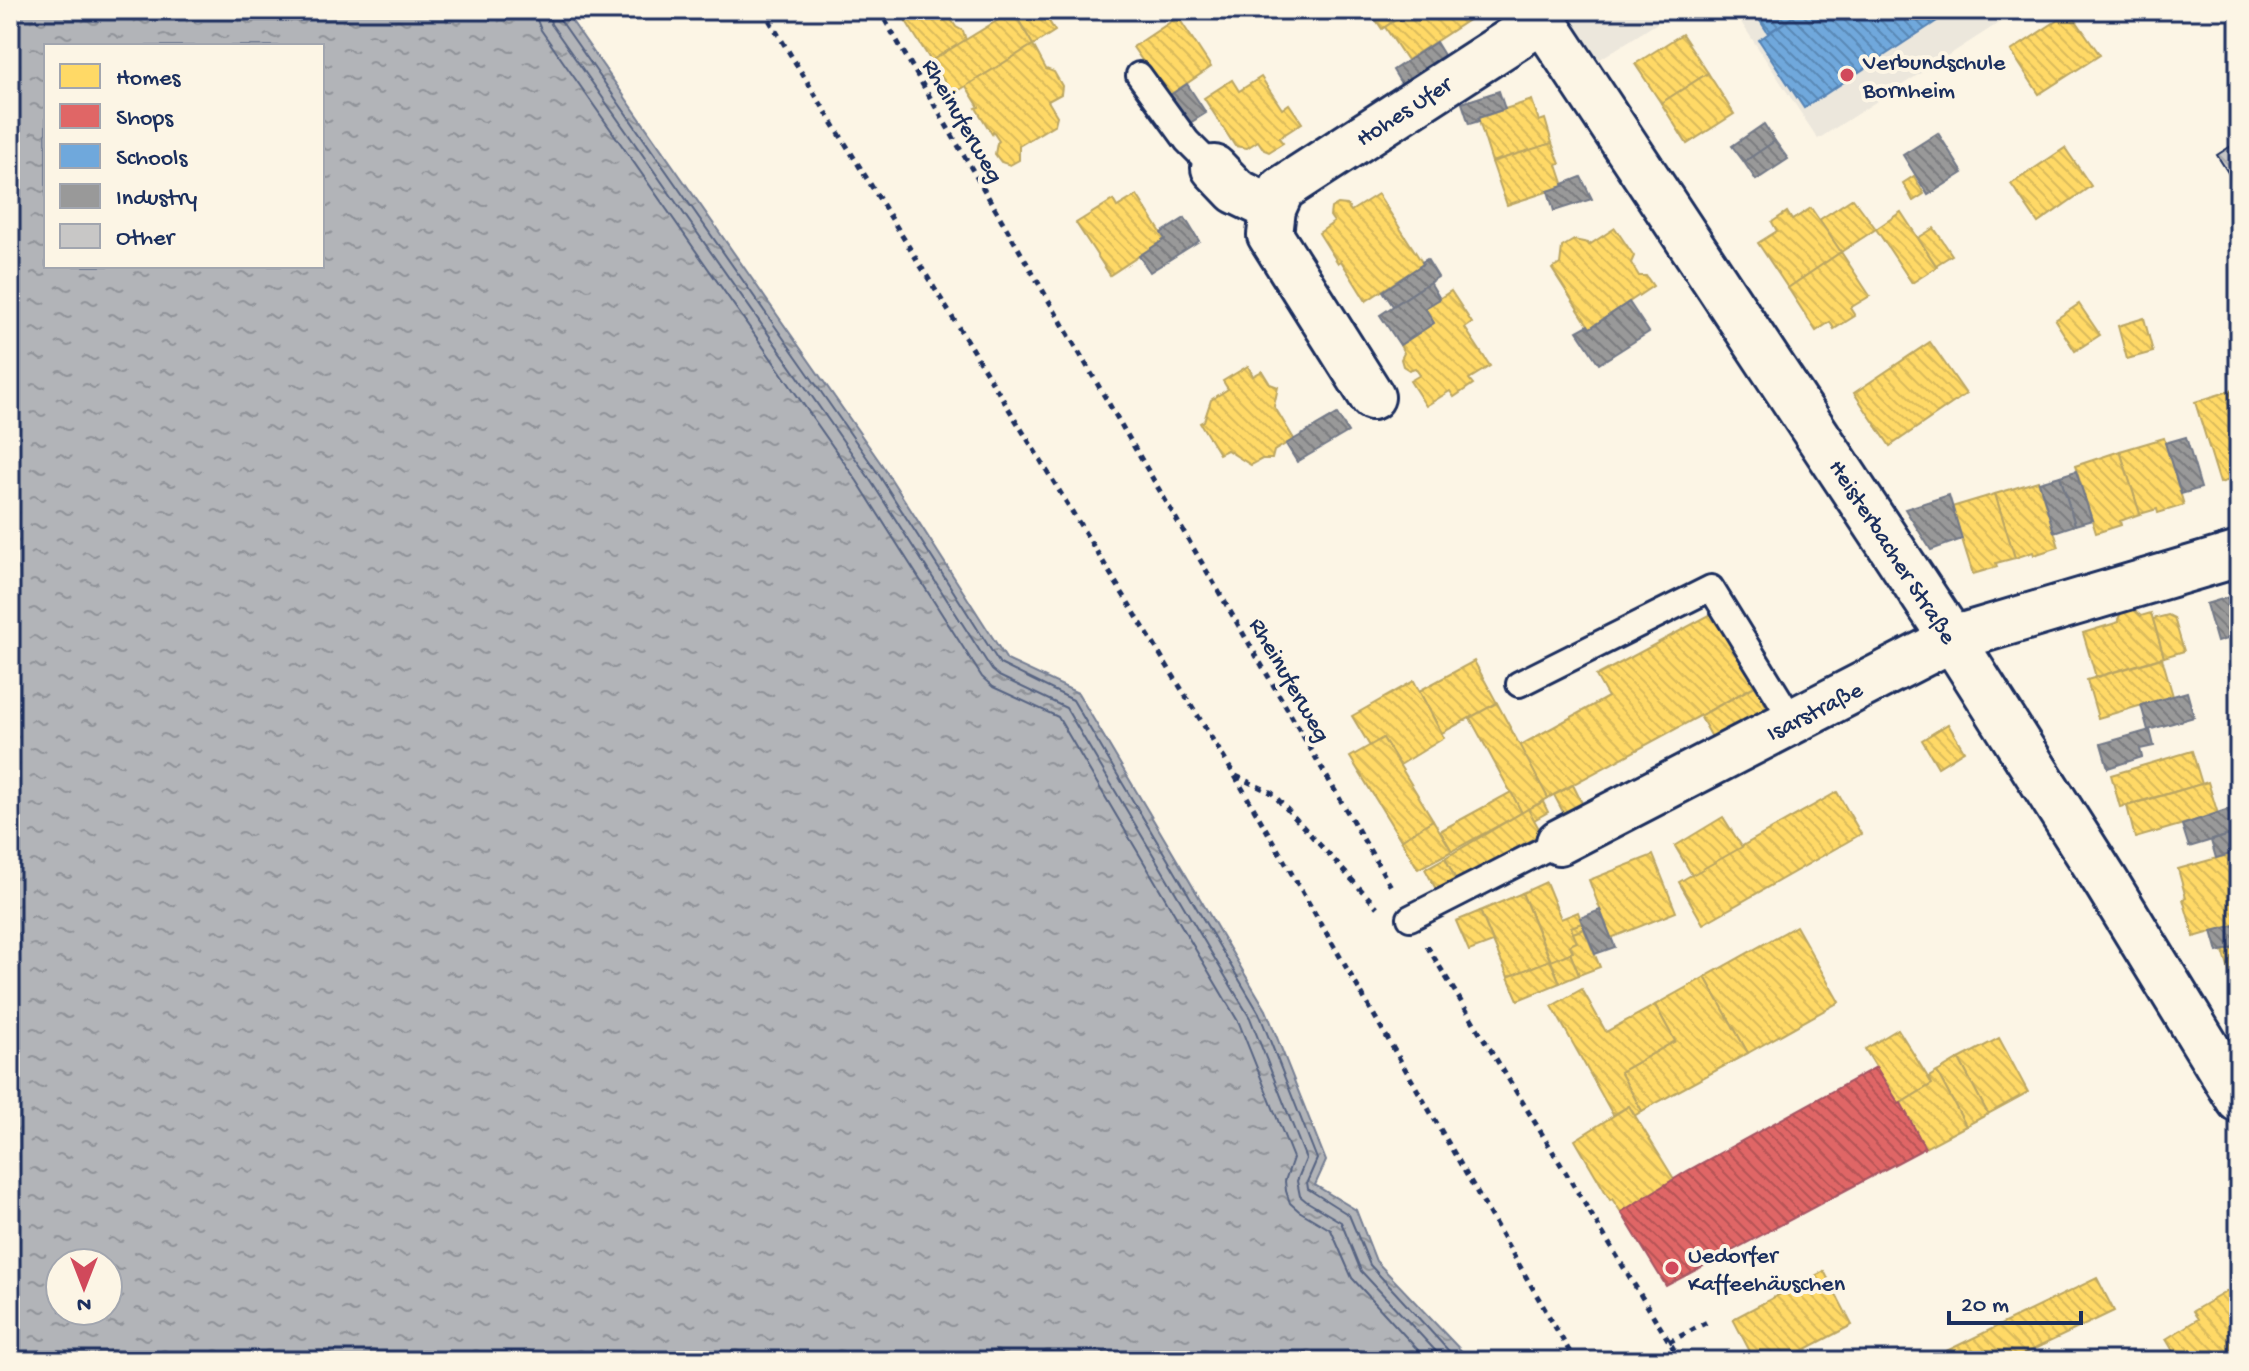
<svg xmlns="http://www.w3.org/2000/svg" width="2249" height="1371" viewBox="0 0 2249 1371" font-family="'Gochi Hand',sans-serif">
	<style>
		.built { fill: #ece7dc }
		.water { fill: url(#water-ripples); stroke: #767f94; stroke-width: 2; fill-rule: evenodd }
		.homes { fill: url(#homes-back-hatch); stroke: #bba664; stroke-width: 2 }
		.shops { fill: url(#shops-back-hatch); stroke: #a55664; stroke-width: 2 }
		.schools { fill: url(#schools-back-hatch); stroke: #5684b6; stroke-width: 2 }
		.industry { fill: url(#industry-back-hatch); stroke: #737987; stroke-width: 2 }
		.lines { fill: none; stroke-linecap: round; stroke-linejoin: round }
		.shore { stroke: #576482; stroke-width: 2 }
		.building { fill: url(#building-back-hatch); stroke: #1b2f5e; stroke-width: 2 }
		.service-casing { stroke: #1b2f5e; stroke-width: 30 }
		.minor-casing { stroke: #1b2f5e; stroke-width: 50 }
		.path { stroke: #1b2f5e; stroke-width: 5; stroke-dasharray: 6 6; stroke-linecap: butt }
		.service { stroke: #fcf5e5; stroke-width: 24 }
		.minor { stroke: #fcf5e5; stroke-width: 44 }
		.poi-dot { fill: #d1495b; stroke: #fcf5e5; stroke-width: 3 }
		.labels { text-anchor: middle; stroke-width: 8; stroke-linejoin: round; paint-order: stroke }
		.poi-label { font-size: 24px; fill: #1b2f5e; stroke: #fcf5e5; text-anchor: start }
		.street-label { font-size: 24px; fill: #1b2f5e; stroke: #fcf5e5 }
	</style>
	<defs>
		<pattern id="water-ripples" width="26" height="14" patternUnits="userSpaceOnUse" patternTransform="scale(2)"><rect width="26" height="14" fill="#b2b4b8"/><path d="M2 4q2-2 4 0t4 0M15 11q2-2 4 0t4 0" fill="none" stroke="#909399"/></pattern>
		<pattern id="homes-back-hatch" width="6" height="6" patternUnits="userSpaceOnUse" patternTransform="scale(2)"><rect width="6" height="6" fill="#ffd966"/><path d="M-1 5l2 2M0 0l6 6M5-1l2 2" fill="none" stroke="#dabb5b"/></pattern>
		<pattern id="shops-back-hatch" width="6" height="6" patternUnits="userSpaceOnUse" patternTransform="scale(2)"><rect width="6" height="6" fill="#e06666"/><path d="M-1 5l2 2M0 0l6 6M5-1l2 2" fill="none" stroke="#b55457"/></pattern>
		<pattern id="schools-back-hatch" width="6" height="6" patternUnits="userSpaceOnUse" patternTransform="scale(2)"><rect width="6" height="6" fill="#6fa8dc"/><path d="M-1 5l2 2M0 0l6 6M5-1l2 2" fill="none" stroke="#5a89b6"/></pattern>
		<pattern id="industry-back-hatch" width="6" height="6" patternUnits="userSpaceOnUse" patternTransform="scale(2)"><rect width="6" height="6" fill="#999"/><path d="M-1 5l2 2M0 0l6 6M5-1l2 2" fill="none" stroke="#7c7d80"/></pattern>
		<pattern id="building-back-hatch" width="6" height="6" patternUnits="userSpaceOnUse" patternTransform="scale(2)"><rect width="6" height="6" fill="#c8c7c6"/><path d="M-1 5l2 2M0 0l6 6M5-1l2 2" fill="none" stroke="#ababac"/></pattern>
	</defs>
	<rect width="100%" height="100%" fill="#fcf5e5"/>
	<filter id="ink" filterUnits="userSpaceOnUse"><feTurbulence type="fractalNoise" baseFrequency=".0125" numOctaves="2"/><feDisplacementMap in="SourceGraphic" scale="16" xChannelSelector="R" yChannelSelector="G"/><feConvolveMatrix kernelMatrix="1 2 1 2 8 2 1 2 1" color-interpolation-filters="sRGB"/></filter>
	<g filter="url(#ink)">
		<g class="built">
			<polygon points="1565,10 1678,10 1597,61"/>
			<polygon points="1733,10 2019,10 1818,139"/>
		</g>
		<path class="water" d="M10,10H564L882,465L1007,660L1078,693L1266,1010L1326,1161L1315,1185L1356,1210L1376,1261L1471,1361H10ZM46,46H322V266H46ZM60,1263H108V1311H60Z"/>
		<g class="homes">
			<polygon points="899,10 930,10 933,14 938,10 945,10 956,27 963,31 966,40 931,61"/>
			<polygon points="1014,10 1042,10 1055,31 1033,45 1013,11"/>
			<polygon points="1369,10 1411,10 1382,29"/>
			<polygon points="1411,10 1464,10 1470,19 1407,60 1385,27"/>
			<polygon points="1013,11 1033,45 953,94 931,61"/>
			<polygon points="2070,12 2100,55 2039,94 2011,51"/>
			<polygon points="1178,17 1211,67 1167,97 1133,47"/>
			<polygon points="1682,34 1708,73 1661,103 1635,64"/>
			<polygon points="1033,45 1046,69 1054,72 1062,86 1061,94 1048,101 1057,116 1055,124 1019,146 1019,160 1010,165 1001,162 995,154 997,143 999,141 993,132 992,134 976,108 979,107 966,86"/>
			<polygon points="1708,73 1734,114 1687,144 1661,103"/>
			<polygon points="1261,77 1282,109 1289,104 1302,123 1279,138 1283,143 1269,152 1264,150 1258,141 1247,148 1235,146 1204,98 1232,80 1239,91"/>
			<polygon points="1532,100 1539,121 1545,119 1552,143 1492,162 1478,118"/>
			<polygon points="1552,143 1560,164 1557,165 1564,186 1507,205 1492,162"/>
			<polygon points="2065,148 2091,186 2038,223 2011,184"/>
			<polygon points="1914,176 1924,194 1913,201 1903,183"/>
			<polygon points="1378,194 1423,264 1366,301 1341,261 1338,263 1319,233 1334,222 1330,216 1331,208 1338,204 1347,205 1351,211"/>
			<polygon points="1137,195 1165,239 1110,275 1076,223 1113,200 1117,207"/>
			<polygon points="1853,198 1876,229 1841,252 1819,220"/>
			<polygon points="1811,208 1841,252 1788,288 1758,243 1777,231 1772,222 1787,212 1792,220"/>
			<polygon points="1901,212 1937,267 1912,283 1876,229"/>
			<polygon points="1615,228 1634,256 1631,263 1639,276 1646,276 1653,286 1590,328 1552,269 1560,264 1562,247 1574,240 1588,243 1589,245"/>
			<polygon points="1934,228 1952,255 1936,265 1918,238"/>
			<polygon points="1841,252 1870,296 1850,308 1855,316 1834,329 1830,322 1816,331 1788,288"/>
			<polygon points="1451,291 1472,323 1465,328 1490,366 1469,379 1473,384 1454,397 1450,391 1426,406 1410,381 1420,375 1415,368 1409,370 1403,366 1401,359 1404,353 1400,345 1434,323 1425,308"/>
			<polygon points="2079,304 2100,335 2075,351 2055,320"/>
			<polygon points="2144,318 2153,352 2127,359 2118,326"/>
			<polygon points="1930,342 1966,394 1890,446 1854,393"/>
			<polygon points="1248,366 1253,376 1262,371 1270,384 1278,387 1274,406 1294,439 1274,451 1272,459 1262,459 1251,465 1227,450 1219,454 1200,423 1204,421 1211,400 1228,389 1223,381"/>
			<polygon points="2239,388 2239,477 2220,483 2195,402"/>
			<polygon points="2164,438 2184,505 2158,513 2157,509 2140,514 2120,451"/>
			<polygon points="2120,451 2140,514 2120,521 2121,525 2096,533 2075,466"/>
			<polygon points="2038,481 2059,547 2034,555 2033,552 2015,558 1995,494"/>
			<polygon points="1995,494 2015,558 1996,563 1997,567 1973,574 1952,507"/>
			<polygon points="2134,610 2141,616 2151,613 2164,657 2096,677 2083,633 2119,622 2118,619 2121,613"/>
			<polygon points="1715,612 1755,686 1548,798 1519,746 1608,697 1596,676"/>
			<polygon points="2168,615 2174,618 2184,651 2164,657 2153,619"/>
			<polygon points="2162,658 2173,696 2098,718 2087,680"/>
			<polygon points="1474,661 1497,703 1442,733 1419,691"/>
			<polygon points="1414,681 1444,738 1400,765 1383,738 1370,746 1352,716"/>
			<polygon points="1755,686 1772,716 1717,746 1700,716"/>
			<polygon points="1497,703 1548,798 1522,813 1470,718"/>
			<polygon points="1948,724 1964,751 1938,767 1922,740"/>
			<polygon points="1383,738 1433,820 1401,840 1350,757"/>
			<polygon points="2192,751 2202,784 2120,807 2111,775"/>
			<polygon points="2208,782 2218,814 2135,838 2127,806"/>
			<polygon points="1573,785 1589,817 1571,827 1554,795"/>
			<polygon points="1511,792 1522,813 1452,851 1440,831"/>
			<polygon points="1837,792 1861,834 1703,924 1679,882"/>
			<polygon points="1543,802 1548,812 1534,820 1528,809"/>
			<polygon points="1528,809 1542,834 1456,880 1445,858"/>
			<polygon points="1723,817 1742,847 1692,875 1675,846"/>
			<polygon points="1433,820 1452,851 1418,869 1401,840"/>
			<polygon points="2238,852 2239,924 2194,937 2183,899 2186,898 2178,869"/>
			<polygon points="1653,855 1676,912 1611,938 1589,880"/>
			<polygon points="1445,858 1456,880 1437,891 1425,869"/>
			<polygon points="1546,882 1561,919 1578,912 1582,923 1571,927 1577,942 1570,945 1573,952 1551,961 1522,893"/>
			<polygon points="1522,893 1550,960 1508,977 1480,911"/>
			<polygon points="1480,911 1493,942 1469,951 1456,921"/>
			<polygon points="1582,923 1584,929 1573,933 1571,927"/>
			<polygon points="1796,926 1839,1002 1748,1053 1705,977"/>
			<polygon points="1584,929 1600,967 1579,975 1570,953 1573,952 1570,945 1577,942 1573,933"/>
			<polygon points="2239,946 2239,994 2239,981 2233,983 2223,951"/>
			<polygon points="1570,953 1579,975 1560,983 1551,961"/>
			<polygon points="1550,960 1560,983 1518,1000 1508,977"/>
			<polygon points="1705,977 1748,1053 1642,1111 1620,1072 1675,1041 1655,1005"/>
			<polygon points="1582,989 1606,1032 1655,1005 1675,1041 1620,1072 1642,1111 1634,1116 1629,1106 1613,1115 1552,1006"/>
			<polygon points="1898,1029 1932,1084 1899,1104 1865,1049"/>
			<polygon points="1999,1038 2028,1092 1988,1114 1959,1059"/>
			<polygon points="1959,1059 1988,1114 1966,1126 1937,1072"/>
			<polygon points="1937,1072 1966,1126 1925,1148 1901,1103 1932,1084 1929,1077"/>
			<polygon points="1629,1106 1674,1179 1621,1212 1612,1199 1610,1200 1575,1140"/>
			<polygon points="1824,1271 1852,1325 1783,1361 1755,1361 1733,1319"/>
			<polygon points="2097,1278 2114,1311 2009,1361 1926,1361"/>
			<polygon points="2231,1289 2239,1301 2239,1348 2217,1361 2179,1361 2166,1339 2198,1319 2193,1311"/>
			<polygon points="1806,1349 1813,1361 1783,1361"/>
		</g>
		<polygon class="shops" points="1876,1067 1899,1104 1901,1103 1925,1148 1666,1286 1621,1212 1687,1171"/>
		<g class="schools">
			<polygon points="1753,10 1803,10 1768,33"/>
			<polygon points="1803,10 1934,10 1940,19 1804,108 1759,40"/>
		</g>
		<g class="industry">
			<polygon points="1436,42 1447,60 1404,88 1393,70"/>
			<polygon points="1187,84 1206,113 1185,126 1167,97"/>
			<polygon points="1499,91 1505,109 1478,118 1479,121 1469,124 1462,103"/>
			<polygon points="1764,124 1775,141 1744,162 1732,146"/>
			<polygon points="1938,133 1963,173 1928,195 1903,155"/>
			<polygon points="1775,141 1788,159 1756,180 1744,162"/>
			<polygon points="1581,177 1592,199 1554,211 1548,191 1564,186 1563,184"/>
			<polygon points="1185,218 1199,241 1150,272 1139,256 1165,239 1161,233"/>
			<polygon points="1427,259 1438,277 1393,306 1383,291 1423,264 1422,262"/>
			<polygon points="1430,282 1440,299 1425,308 1434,323 1400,345 1380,315"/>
			<polygon points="1629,302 1649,332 1599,364 1577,331 1588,325 1590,328"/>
			<polygon points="1337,414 1348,432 1297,462 1286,444"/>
			<polygon points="2186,437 2201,488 2181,494 2165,443"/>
			<polygon points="2076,471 2092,520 2075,525 2060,476"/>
			<polygon points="2060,476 2075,525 2054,532 2039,482"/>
			<polygon points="1949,495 1962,539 1931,550 1905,509"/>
			<polygon points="2229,597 2239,635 2217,642 2206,604"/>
			<polygon points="2187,692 2194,717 2148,730 2141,705"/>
			<polygon points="2150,730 2154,746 2140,749 2142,757 2108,768 2101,744"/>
			<polygon points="2238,806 2239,832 2189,847 2182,825"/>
			<polygon points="2239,832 2239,855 2238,852 2216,858 2211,841"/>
			<polygon points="1600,910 1615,947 1595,954 1580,918"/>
			<polygon points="2239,924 2239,946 2218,952 2212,931"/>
		</g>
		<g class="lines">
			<g class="shore">
				<polyline points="536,10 537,20 541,30 857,481 982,677 993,687 1058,717 1239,1023 1293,1158 1285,1181 1286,1191 1290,1203 1299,1211 1331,1230 1352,1278 1428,1361"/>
				<polyline points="548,10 551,24 867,475 992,670 999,676 1066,708 1250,1018 1306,1159 1297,1181 1300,1196 1306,1201 1341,1222 1361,1271 1445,1361"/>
				<polyline points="558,10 559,18 875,469 1000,664 1073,700 1259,1013 1317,1159 1307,1182 1308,1189 1349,1215 1370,1265 1458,1361"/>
			</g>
		</g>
		<polygon class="building" points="2239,141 2239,190 2217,155"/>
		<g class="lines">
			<defs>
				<g id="service">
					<polyline points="1139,75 1187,141 1214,168"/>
					<polyline points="1519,684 1711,588 1793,721"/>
					<polyline points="1410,918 1559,842"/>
				</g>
				<g id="minor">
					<polyline points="1536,10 1952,639 2106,882 2239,1100"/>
					<polyline points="1214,168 1236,191 1273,209"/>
					<polyline points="1372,397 1270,235 1273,209 1282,189 1543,20"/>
					<polyline points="1559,842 1952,639 2239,554"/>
				</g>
			</defs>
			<use href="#service" class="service-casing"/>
			<use href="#minor" class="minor-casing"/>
			<g class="path">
				<polyline points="763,10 1235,776 1575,1361"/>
				<polyline points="879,10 1393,890"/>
				<polyline points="1236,776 1272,793 1377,907"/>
				<polyline points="1427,946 1681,1361"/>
				<polyline points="1669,1342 1711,1320"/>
			</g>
			<use href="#service" class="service"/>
			<use href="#minor" class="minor"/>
		</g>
	</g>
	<g class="poi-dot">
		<circle cx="1847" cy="75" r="8"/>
		<circle cx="1672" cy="1268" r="8"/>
	</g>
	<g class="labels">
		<g class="poi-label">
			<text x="1863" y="69">Verbundschule<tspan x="1863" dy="28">Bornheim</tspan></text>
			<text x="1688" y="1262">Uedorfer<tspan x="1688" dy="28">Kaffeehäuschen</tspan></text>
		</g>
		<g class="street-label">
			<text transform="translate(1403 110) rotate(-33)" y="8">Hohes Ufer</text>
			<text transform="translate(964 120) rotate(60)" y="8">Rheinuferweg</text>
			<text transform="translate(1894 551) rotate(57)" y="8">Heisterbacher Straße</text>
			<text transform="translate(1291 679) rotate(60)" y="8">Rheinuferweg</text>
			<text transform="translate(1814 710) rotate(-27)" y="8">Isarstraße</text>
		</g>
	</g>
	<rect width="2249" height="1371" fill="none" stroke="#fcf5e5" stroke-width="40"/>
	<rect x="20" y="20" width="2209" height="1331" fill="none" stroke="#1b2f5e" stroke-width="3" filter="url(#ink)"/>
	<rect x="44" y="44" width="280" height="224" fill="#fcf5e5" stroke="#a2a6af" stroke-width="2"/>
	<rect x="60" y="64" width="40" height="24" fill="#ffd966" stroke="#a2a6af" stroke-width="2"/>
	<text x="116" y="84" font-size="24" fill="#1b2f5e">Homes</text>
	<rect x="60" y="104" width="40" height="24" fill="#e06666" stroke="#a2a6af" stroke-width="2"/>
	<text x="116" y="124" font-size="24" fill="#1b2f5e">Shops</text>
	<rect x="60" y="144" width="40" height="24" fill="#6fa8dc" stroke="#a2a6af" stroke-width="2"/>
	<text x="116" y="164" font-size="24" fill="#1b2f5e">Schools</text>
	<rect x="60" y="184" width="40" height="24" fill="#999999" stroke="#a2a6af" stroke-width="2"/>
	<text x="116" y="204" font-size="24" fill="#1b2f5e">Industry</text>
	<rect x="60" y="224" width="40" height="24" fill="#c8c7c6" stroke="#a2a6af" stroke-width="2"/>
	<text x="116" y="244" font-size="24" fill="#1b2f5e">Other</text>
	<g transform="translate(84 1287) rotate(180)"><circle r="38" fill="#fcf5e5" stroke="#a2a6af" stroke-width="2"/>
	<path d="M0-6L14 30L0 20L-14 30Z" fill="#d1495b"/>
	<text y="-12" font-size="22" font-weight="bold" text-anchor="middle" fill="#1b2f5e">N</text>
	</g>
	<path d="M1949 1311v12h132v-12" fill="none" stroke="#1b2f5e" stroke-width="4"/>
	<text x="1961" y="1311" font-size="24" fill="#1b2f5e" stroke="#fcf5e5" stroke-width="6" paint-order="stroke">20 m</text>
</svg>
